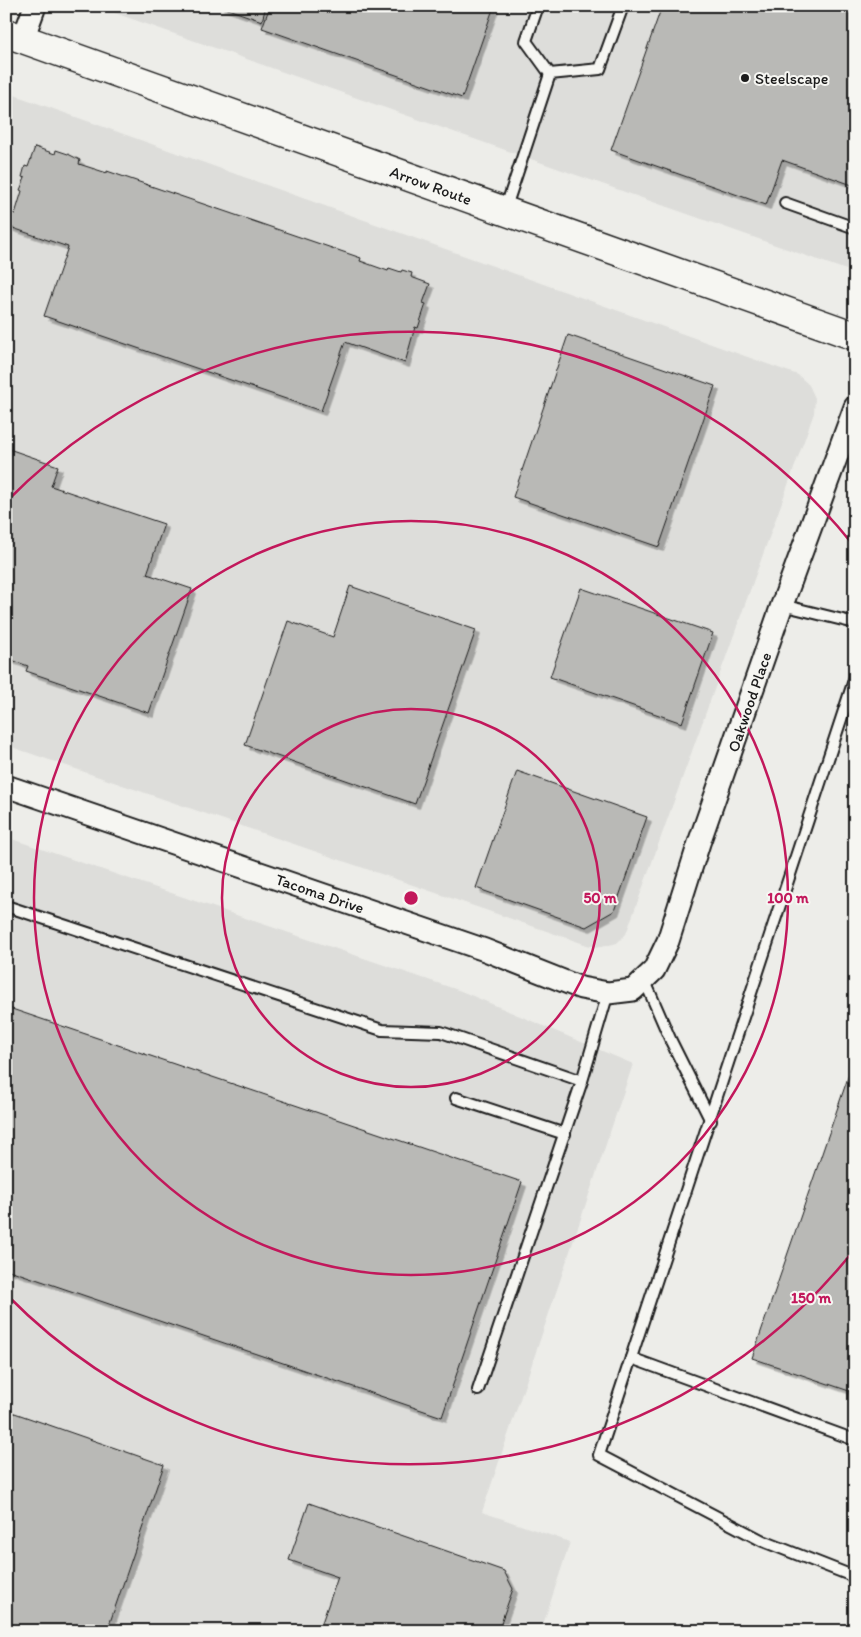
<svg xmlns="http://www.w3.org/2000/svg" width="861" height="1637" viewBox="0 0 861 1637" font-family="Itim,sans-serif">
	<style>
		.built { fill: #ddddda }
		.building { fill: #b9b9b6; stroke: #1c1c1c; filter: url(#shadow) }
		.lines { fill: none; stroke-linecap: round; stroke-linejoin: round }
		.service-casing { stroke: #1c1c1c; stroke-width: 14 }
		.minor-casing { stroke: #1c1c1c; stroke-width: 25 }
		.secondary-casing { stroke: #1c1c1c; stroke-width: 31 }
		.service { stroke: #f6f6f2; stroke-width: 10 }
		.minor { stroke: #f6f6f2; stroke-width: 21 }
		.secondary { stroke: #f6f6f2; stroke-width: 28 }
		.ring { fill: none; stroke: #c2185b; stroke-width: 2.5 }
		.poi-dot { fill: #1c1c1c; stroke: #f6f6f2; stroke-width: 2 }
		.labels { text-anchor: middle; stroke-width: 4; stroke-linejoin: round; paint-order: stroke }
		.poi-label { font-size: 16px; fill: #1c1c1c; stroke: #f6f6f2; text-anchor: start }
		.street-label { font-size: 16px; fill: #1c1c1c; stroke: #f6f6f2 }
		.centre { fill: #c2185b; stroke: #f6f6f2; stroke-width: 2.5 }
		.ring-label { font-size: 15px; text-anchor: middle; font-weight: bold; fill: #c2185b; stroke: #f6f6f2; stroke-width: 4; stroke-linejoin: round; paint-order: stroke }
	</style>
	<defs>
		<filter id="shadow"><feDropShadow dx="4.5" dy="4.5" stdDeviation="0" flood-color="#0004"/></filter>
	</defs>
	<rect width="100%" height="100%" fill="#edede9"/>
	<filter id="ink" filterUnits="userSpaceOnUse"><feTurbulence type="fractalNoise" baseFrequency=".02" numOctaves="2"/><feDisplacementMap in="SourceGraphic" scale="10" xChannelSelector="R" yChannelSelector="G"/><feConvolveMatrix kernelMatrix="1 2 1 2 8 2 1 2 1" color-interpolation-filters="sRGB"/></filter>
	<g filter="url(#ink)">
		<g class="built">
			<polygon points="95,6 855,6 855,273 528,158"/>
			<polygon points="6,92 798,375 809,385 815,398 814,413 626,934 617,943 602,947 590,946 6,745"/>
			<polygon points="6,837 461,991 633,1064 482,1512 570,1542 541,1631 6,1631"/>
		</g>
		<g class="building">
			<polygon points="219,6 266,6 262,21"/>
			<polygon points="270,6 494,6 462,98 262,28"/>
			<polygon points="662,6 855,6 855,186 782,160 766,205 611,150"/>
			<polygon points="35,147 55,154 56,150 68,154 80,160 79,164 107,173 107,171 361,258 360,261 388,271 389,268 401,272 402,270 412,273 411,277 430,284 423,303 426,304 418,328 415,327 405,363 345,342 321,411 44,316 68,247 7,226 12,213 15,214 22,191 20,190 25,178 22,177 25,166 28,167"/>
			<polygon points="568,335 715,386 659,547 513,497"/>
			<polygon points="6,448 58,466 51,486 164,524 147,574 192,589 149,713 26,671 28,666 6,658"/>
			<polygon points="350,586 476,630 415,804 245,745 288,621 333,637"/>
			<polygon points="581,588 713,633 682,723 550,677"/>
			<polygon points="517,771 647,817 614,911 586,927 476,888"/>
			<polygon points="6,1007 522,1182 442,1417 6,1269"/>
			<polygon points="855,1057 855,1393 752,1358"/>
			<polygon points="6,1410 164,1465 107,1631 6,1631"/>
			<polygon points="309,1503 504,1571 513,1589 498,1631 319,1631 338,1577 289,1560"/>
		</g>
		<g class="lines">
			<defs>
				<g id="service">
					<polyline points="538,6 526,41 550,74"/>
					<polyline points="550,74 600,69 623,6"/>
					<polyline points="785,203 855,228"/>
					<polyline points="505,210 550,74"/>
					<polyline points="782,605 855,623"/>
					<polyline points="855,677 599,1455 763,1541 855,1577"/>
					<polyline points="6,906 382,1030 441,1032 582,1081 478,1390"/>
					<polyline points="644,979 671,1041 711,1121"/>
					<polyline points="582,1081 608,993"/>
					<polyline points="456,1098 565,1134"/>
					<polyline points="631,1358 855,1440"/>
				</g>
				<g id="minor">
					<polyline points="23,39 35,6"/>
					<polyline points="6,786 485,950 581,988 608,993 633,990 654,970 668,941 699,843 782,605 855,407"/>
				</g>
				<polyline id="secondary" points="6,33 855,336"/>
			</defs>
			<use href="#service" class="service-casing"/>
			<use href="#minor" class="minor-casing"/>
			<use href="#secondary" class="secondary-casing"/>
			<use href="#service" class="service"/>
			<use href="#minor" class="minor"/>
			<use href="#secondary" class="secondary"/>
		</g>
	</g>
	<g class="ring">
		<circle cx="411" cy="898" r="189"/>
		<circle cx="411" cy="898" r="377"/>
		<path d="M854 1250A566 566 0 0 1 7 1295M7 501A566 566 0 0 1 854 546"/>
	</g>
	<circle class="poi-dot" cx="745" cy="78" r="5"/>
	<g class="labels">
		<g class="poi-label">
			<text x="755" y="84">Steelscape</text>
		</g>
		<g class="street-label">
			<text transform="translate(431 185) rotate(20)" y="6">Arrow Route</text>
			<text transform="translate(749 702) rotate(-71)" y="6">Oakwood Place</text>
			<text transform="translate(320 893) rotate(19)" y="6">Tacoma Drive</text>
		</g>
	</g>
	<circle cx="411" cy="898" r="8" class="centre"/>
	<g class="ring-label">
		<text x="600" y="903">50 m</text>
		<text x="788" y="903">100 m</text>
		<text x="811" y="1303">150 m</text>
	</g>
	<rect width="861" height="1637" fill="none" stroke="#f6f6f2" stroke-width="25"/>
	<rect x="12" y="12" width="836" height="1612" fill="none" stroke="#1c1c1c" stroke-width="2" filter="url(#ink)"/>
</svg>
